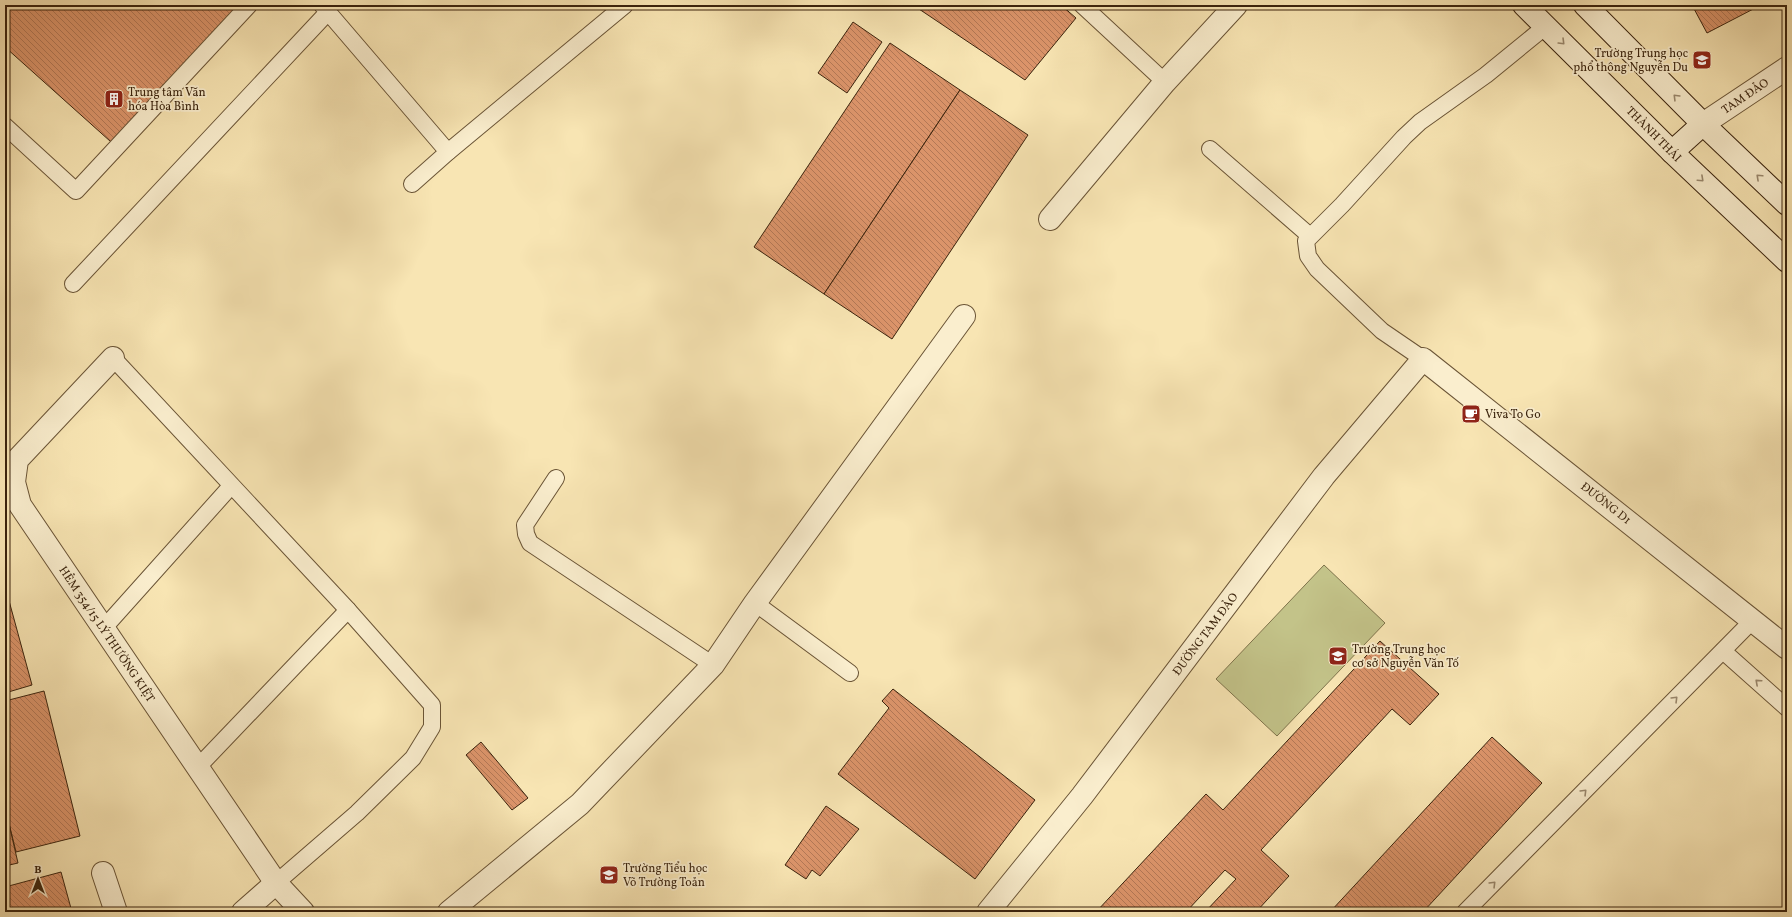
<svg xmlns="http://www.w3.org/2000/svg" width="1792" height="917" viewBox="0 0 1792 917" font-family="Vollkorn,serif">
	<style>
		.garden { fill: #c3c389; stroke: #7e734b }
		.building { fill: url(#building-back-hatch); stroke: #3a230d }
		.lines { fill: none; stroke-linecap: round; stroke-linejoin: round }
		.lane-casing { stroke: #6a5436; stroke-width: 18 }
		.street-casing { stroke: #6a5436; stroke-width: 24 }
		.secondary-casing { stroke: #3a230d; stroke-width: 24 }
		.lane { stroke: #faeece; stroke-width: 16 }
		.street { stroke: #faeece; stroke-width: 22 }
		.secondary { stroke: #faeece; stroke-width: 22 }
		.oneway { stroke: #9a886e }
		.labels { text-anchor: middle; stroke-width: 3.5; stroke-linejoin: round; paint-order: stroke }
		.poi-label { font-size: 12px; fill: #3a230d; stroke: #faeece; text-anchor: start }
		.street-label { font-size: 12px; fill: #3a230d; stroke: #faeece }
	</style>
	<defs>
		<pattern id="building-back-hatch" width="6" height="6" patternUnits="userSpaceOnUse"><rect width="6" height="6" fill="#db946a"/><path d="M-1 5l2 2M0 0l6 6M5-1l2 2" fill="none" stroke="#b37856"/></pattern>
	</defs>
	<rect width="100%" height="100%" fill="#f8e5b3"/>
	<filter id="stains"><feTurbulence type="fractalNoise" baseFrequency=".005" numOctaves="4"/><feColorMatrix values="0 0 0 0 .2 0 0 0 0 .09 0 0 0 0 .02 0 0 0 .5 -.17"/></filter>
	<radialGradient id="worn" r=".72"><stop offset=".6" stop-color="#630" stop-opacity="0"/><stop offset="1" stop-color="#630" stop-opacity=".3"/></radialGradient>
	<polygon class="garden" points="1324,565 1385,623 1277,736 1216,679"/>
	<g class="building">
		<polygon points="5,5 252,5 120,150 5,47"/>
		<polygon points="913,5 1061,5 1076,18 1025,80"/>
		<polygon points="1692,5 1761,5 1707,33"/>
		<polygon points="853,22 882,42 847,93 818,73"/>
		<polygon points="890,43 960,90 824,294 754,247"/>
		<polygon points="960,90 1028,135 892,339 824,294"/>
		<polygon points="5,586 32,685 5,693"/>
		<polygon points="1380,641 1439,694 1410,725 1392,709 1261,850 1289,876 1256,912 1205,912 1236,879 1225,870 1186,912 1096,912 1206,794 1223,810"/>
		<polygon points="893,689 1035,800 975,879 838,774 889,708 882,701"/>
		<polygon points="44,691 80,836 16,852 5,807 5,701"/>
		<polygon points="1492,737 1542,783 1423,912 1330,912"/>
		<polygon points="481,742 528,798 512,810 466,755"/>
		<polygon points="826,806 859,829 820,876 812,870 806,879 785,865"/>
		<polygon points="5,807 18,863 5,866"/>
		<polygon points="61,872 72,912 5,912 5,887"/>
	</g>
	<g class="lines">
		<defs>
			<g id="lane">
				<polyline points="1082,5 1165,82"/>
				<polyline points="328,12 448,152"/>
				<polyline points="5,126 76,191 249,5"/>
				<polyline points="1210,149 1310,236"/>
				<polyline points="412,184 448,152 625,5"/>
				<polyline points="73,284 328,12 322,5"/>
				<polyline points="113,358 348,610 432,705 432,727 413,758 357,813 276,883"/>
				<polyline points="1423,359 1382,331 1317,269 1308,256 1306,241 1342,205 1404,137 1420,122 1486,75 1546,26"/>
				<polyline points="556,478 525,525 526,534 530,543 713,665"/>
				<polyline points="755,603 850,673"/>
				<polyline points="103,629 231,486"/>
				<polyline points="1723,651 1787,708"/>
				<polyline points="197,768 348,610"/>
				<polyline points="1465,912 1753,620"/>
			</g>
			<g id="street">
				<polyline points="1703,124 1787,68"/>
				<polyline points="1050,219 1165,82 1236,5"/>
				<polyline points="113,358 17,460 14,482 20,505 276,883 303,912"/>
				<polyline points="103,873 116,912"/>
				<polyline points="243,912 276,883"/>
				<polyline points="449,912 580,804 713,665 755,603 964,316"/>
				<polyline points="988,912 1082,796 1324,476 1423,359 1787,648"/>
			</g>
			<g id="secondary">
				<polyline points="1524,5 1672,152 1787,261"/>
				<polyline points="1585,5 1703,124 1787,204"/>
				<polyline points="1672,152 1703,124"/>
			</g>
		</defs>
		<use href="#lane" class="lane-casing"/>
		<use href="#street" class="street-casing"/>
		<use href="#secondary" class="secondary-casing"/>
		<use href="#lane" class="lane"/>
		<use href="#street" class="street"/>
		<use href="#secondary" class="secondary"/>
	</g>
	<defs><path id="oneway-chevron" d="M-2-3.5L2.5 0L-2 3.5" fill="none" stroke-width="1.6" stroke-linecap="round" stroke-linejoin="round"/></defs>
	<g class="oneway">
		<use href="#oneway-chevron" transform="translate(1562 42) rotate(45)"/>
		<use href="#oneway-chevron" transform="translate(1676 97) rotate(-135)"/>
		<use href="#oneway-chevron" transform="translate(1759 177) rotate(-137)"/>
		<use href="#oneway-chevron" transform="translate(1701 179) rotate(43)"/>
		<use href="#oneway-chevron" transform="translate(1758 682) rotate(-138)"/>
		<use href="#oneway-chevron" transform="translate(1675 699) rotate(-45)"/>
		<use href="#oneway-chevron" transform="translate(1584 792) rotate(-45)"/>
		<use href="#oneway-chevron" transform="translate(1493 884) rotate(-45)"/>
	</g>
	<defs>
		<symbol id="school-square" viewBox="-11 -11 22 22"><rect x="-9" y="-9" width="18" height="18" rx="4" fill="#8f2418" stroke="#faeece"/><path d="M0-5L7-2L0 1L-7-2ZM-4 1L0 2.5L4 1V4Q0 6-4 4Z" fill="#fff"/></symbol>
		<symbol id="building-square" viewBox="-11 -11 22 22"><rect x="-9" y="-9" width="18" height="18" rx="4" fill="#8f2418" stroke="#faeece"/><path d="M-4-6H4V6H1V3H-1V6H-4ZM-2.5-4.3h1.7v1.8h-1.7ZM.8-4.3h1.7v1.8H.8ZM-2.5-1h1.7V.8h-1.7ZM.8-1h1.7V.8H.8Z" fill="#fff"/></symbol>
		<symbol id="cafe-square" viewBox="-11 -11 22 22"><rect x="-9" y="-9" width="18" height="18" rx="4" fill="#8f2418" stroke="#faeece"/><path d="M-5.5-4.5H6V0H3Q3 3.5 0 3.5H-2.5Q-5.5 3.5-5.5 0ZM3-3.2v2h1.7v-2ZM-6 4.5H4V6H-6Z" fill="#fff"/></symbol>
	</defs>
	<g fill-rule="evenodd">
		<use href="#school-square" x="1691" y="49" width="22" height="22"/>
		<use href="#building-square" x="103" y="88" width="22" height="22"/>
		<use href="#cafe-square" x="1460" y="403" width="22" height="22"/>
		<use href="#school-square" x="1327" y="645" width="22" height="22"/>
		<use href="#school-square" x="598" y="864" width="22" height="22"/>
	</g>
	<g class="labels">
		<g class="poi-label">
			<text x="1688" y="57" text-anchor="end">Trường Trung học<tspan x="1688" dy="14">phổ thông Nguyễn Du</tspan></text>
			<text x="128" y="96">Trung tâm Văn<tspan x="128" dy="14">hóa Hòa Bình</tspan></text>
			<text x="1485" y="418">Viva To Go</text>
			<text x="1352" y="653">Trường Trung học<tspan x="1352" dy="14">cơ sở Nguyễn Văn Tố</tspan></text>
			<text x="623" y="872">Trường Tiểu học<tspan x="623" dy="14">Võ Trường Toản</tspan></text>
		</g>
		<g class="street-label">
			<text transform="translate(1745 96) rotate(-34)" y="4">TAM ĐẢO</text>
			<text transform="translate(1654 134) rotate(45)" y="4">THÀNH THÁI</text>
			<text transform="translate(1606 503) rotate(38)" y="4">ĐƯỜNG D1</text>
			<text transform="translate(107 634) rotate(56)" y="4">HẺM 354/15 LÝ THƯỜNG KIỆT</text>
			<text transform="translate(1205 634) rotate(-53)" y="4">ĐƯỜNG TAM ĐẢO</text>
		</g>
	</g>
	<rect width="1792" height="917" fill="none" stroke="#f8e5b3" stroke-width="20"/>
	<rect x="6" y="6" width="1780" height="905" fill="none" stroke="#3a230d" stroke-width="2"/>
	<rect x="10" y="10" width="1772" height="897" fill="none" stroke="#3a230d"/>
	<g transform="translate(38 879)" stroke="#faeece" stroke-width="3" paint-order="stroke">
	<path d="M0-3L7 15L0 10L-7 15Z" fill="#3a230d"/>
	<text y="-6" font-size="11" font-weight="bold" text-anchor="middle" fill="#3a230d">B</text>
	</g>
	<rect width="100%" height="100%" filter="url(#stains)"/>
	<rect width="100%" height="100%" fill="url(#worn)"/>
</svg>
